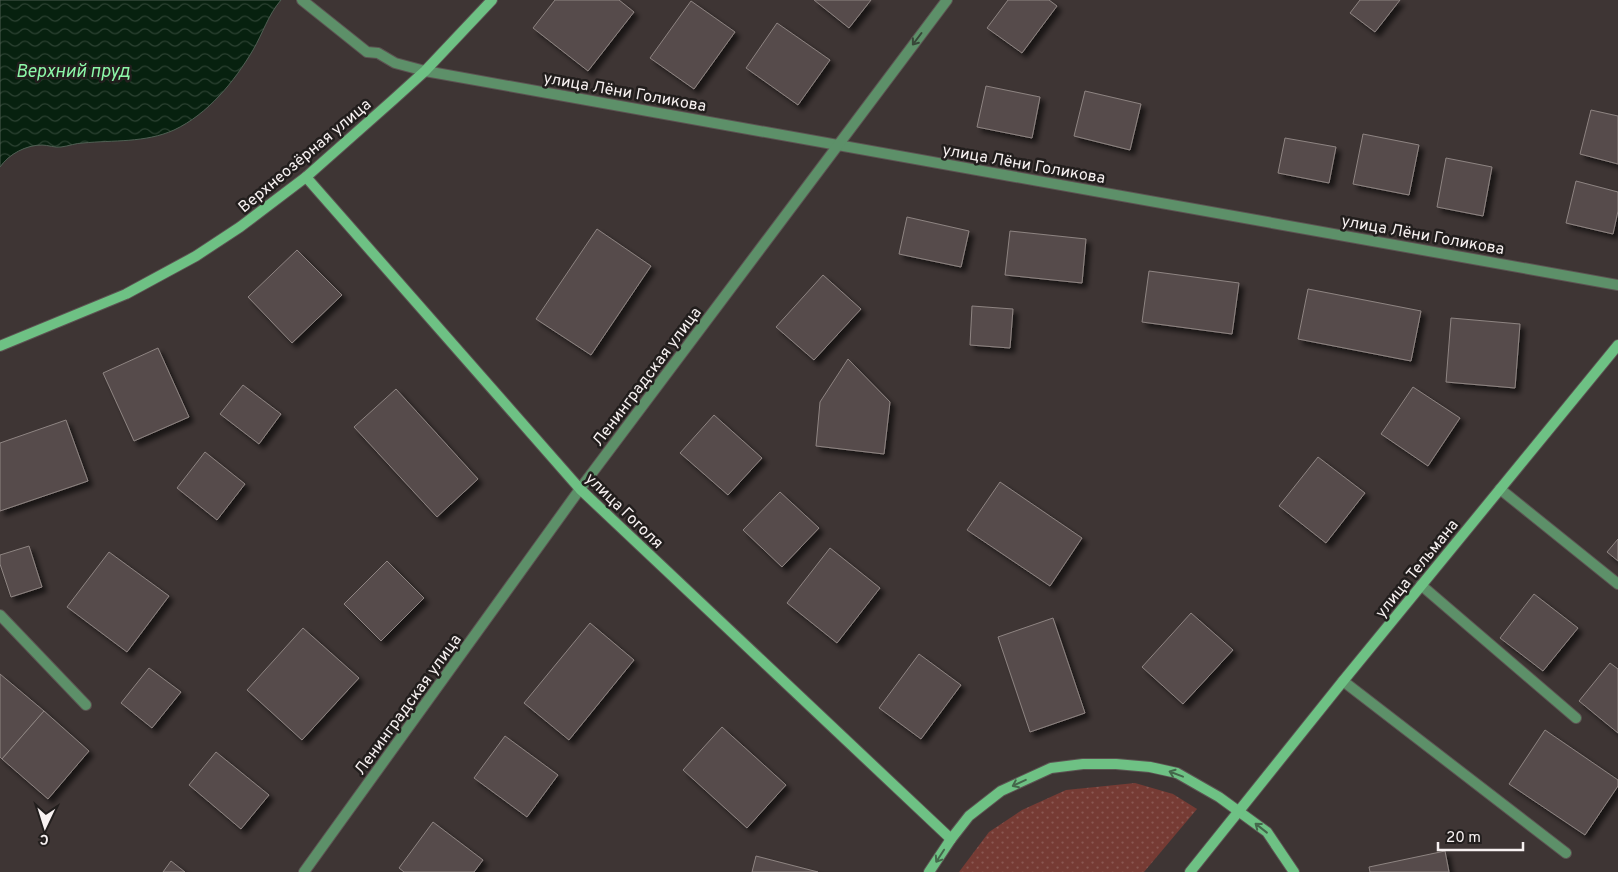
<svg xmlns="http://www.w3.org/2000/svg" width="1618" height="872" viewBox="0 0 1618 872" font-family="Overpass,sans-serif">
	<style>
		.grass { fill: url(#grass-dots) }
		.water { fill: url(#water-waves); stroke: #4f5f53 }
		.building { fill: #564c4b; stroke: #8e8482; filter: url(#shadow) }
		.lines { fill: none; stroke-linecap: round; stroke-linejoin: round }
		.lane-casing { stroke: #5c5352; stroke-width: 12 }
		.street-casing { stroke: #5c5352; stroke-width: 12 }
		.secondary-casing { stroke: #5c5352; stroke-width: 12 }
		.lane { stroke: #5d9069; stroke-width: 10 }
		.street { stroke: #5d9069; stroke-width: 10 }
		.secondary { stroke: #6ec184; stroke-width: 10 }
		.oneway { stroke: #374638 }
		.oneway2 { stroke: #44674b }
		.labels { text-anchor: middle; stroke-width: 5; stroke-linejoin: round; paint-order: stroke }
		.street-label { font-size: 16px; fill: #f7f1f1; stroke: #221e1d }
		.water-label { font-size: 18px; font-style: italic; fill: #8df8a9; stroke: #221e1d }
	</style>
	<defs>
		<pattern id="grass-dots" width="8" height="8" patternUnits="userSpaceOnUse" patternTransform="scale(1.25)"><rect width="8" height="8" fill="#763b34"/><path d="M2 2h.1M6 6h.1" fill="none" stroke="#8a5852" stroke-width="1.8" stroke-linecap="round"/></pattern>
		<pattern id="water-waves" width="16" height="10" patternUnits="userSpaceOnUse" patternTransform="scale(1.25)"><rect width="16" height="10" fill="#07210f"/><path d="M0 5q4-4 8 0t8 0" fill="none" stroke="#2c4232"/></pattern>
		<filter id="shadow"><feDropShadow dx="4.5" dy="4.5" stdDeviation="2.5" flood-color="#0009"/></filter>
	</defs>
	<rect width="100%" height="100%" fill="#3e3534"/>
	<polygon class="grass" points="1135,783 1173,794 1197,809 1144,872 959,872 989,832 1022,810 1066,790"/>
	<path class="water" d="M0,0H281C268,15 263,33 253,50C234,82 208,114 174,130C145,143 113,140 83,143C76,143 69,146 61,147C55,148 48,145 42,145C26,145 9,154 0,167Z"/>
	<g class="building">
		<polygon points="555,0 619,0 634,12 588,71 533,28"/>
		<polygon points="814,0 871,0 849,28"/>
		<polygon points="1008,0 1049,0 1057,6 1022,53 987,28"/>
		<polygon points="1360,0 1400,0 1375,32 1350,13"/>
		<polygon points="691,1 735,32 694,89 650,58"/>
		<polygon points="777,23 830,60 798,105 746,68"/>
		<polygon points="986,86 1040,97 1032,138 977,127"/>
		<polygon points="1085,91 1141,104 1130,150 1074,136"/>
		<polygon points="1591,110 1618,116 1618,164 1580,154"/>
		<polygon points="1363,134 1419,145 1409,195 1353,184"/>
		<polygon points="1285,138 1336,147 1329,183 1278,173"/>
		<polygon points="1446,158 1492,167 1483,216 1437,207"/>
		<polygon points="1576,181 1618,192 1618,211 1613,234 1566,223"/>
		<polygon points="907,217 969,231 961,267 899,254"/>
		<polygon points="597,229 651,266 591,355 536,319"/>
		<polygon points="1010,231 1086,239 1082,283 1005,275"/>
		<polygon points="297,250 342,295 292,343 248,297"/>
		<polygon points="1149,271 1239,283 1232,334 1142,322"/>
		<polygon points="823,275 861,309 814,360 776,327"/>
		<polygon points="1308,289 1421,311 1411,361 1298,339"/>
		<polygon points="972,306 1013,309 1010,348 970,345"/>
		<polygon points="1451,318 1520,324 1515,388 1446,382"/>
		<polygon points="158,348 189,417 134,441 103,373"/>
		<polygon points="848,359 890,402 884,454 816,446 820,402"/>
		<polygon points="243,385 281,414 259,444 220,414"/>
		<polygon points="1413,387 1460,418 1428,466 1381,434"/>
		<polygon points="396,389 478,479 437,517 354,427"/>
		<polygon points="714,415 762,458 728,495 680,453"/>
		<polygon points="66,420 88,481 0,511 0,443"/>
		<polygon points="205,452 245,484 217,520 177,488"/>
		<polygon points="1318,457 1365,493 1326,543 1279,506"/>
		<polygon points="1000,482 1082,538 1050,586 967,530"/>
		<polygon points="780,492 819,528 782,567 743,530"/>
		<polygon points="1618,539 1618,561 1607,552"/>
		<polygon points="29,546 42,587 11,597 0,564 0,555"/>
		<polygon points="830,548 880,588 837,643 787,603"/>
		<polygon points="109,552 169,596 127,652 67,607"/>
		<polygon points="387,561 424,598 381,641 344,604"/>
		<polygon points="1534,594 1578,628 1543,671 1500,638"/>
		<polygon points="1191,613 1233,650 1183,704 1142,667"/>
		<polygon points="1053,618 1085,713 1030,732 998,637"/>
		<polygon points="590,623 634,660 569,740 524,703"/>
		<polygon points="303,628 359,678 302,740 247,690"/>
		<polygon points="919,654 961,685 921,739 879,708"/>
		<polygon points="1610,663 1618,669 1618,733 1579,701"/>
		<polygon points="149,668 181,692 152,728 121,703"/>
		<polygon points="0,674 44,711 2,759 0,757"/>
		<polygon points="44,711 89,751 48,799 2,759"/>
		<polygon points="722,727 786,785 747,828 683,770"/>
		<polygon points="1545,730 1618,780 1618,786 1585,835 1509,784"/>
		<polygon points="505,736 558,775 527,817 474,778"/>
		<polygon points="216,752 269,795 241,829 189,785"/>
		<polygon points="433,822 483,860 474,872 404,872 399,868"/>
		<polygon points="1445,851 1449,872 1370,872 1369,867"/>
		<polygon points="756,856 818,872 752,872"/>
		<polygon points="171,861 185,872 163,872"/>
	</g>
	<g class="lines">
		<defs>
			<g id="lane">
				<polyline points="1500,489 1618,584"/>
				<polyline points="1421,585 1576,718"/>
				<polyline points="1343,681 1566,853"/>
			</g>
			<g id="street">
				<polyline points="302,0 367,52 378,53 395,63 425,71 1618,285"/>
				<polyline points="0,615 86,705"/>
				<polyline points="304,872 580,489 947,0"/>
			</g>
			<g id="secondary">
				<polyline points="306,177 580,489 951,839"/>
				<polyline points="0,346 126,294 196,256 240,227 306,177 393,100 425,71 492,0"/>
				<polyline points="929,872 951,839 969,816 1001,791 1051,768 1083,764 1116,764 1150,767 1177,773 1219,797 1267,832 1294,872"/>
				<polyline points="1190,872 1343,681 1618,345"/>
			</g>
		</defs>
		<use href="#lane" class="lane-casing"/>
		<use href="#street" class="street-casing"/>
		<use href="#secondary" class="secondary-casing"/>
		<use href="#lane" class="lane"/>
		<use href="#street" class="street"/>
		<use href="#secondary" class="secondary"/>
	</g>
	<defs><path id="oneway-shaft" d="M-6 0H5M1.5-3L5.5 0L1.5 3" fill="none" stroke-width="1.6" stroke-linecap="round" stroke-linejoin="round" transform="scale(1.25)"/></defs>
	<use class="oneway" href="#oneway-shaft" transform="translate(917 39) rotate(127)"/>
	<g class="oneway2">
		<use href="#oneway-shaft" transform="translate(1176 774) rotate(-159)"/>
		<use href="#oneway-shaft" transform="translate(1019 783) rotate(155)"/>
		<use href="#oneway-shaft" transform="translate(1261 828) rotate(-142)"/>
		<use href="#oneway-shaft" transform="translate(940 856) rotate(123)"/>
	</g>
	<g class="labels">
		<g class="street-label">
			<text transform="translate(625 91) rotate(10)" y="6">улица Лёни Голикова</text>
			<text transform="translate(304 155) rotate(-40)" y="6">Верхнеозёрная улица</text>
			<text transform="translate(1024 163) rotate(10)" y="6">улица Лёни Голикова</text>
			<text transform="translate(1423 234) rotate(10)" y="6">улица Лёни Голикова</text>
			<text transform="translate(646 376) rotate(-53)" y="6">Ленинградская улица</text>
			<text transform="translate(625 510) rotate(44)" y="6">улица Гоголя</text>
			<text transform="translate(1416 568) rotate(-51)" y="6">улица Тельмана</text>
			<text transform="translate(407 704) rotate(-54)" y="6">Ленинградская улица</text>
		</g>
		<g class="water-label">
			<text x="73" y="77">Верхний пруд</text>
		</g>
	</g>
	<g transform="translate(45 827) rotate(184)" stroke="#221e1d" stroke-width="4" paint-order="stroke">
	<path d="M0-4L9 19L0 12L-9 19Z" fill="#f7f1f1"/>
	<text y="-8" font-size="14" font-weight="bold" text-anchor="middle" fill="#f7f1f1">С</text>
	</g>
	<path d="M1438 842v8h85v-8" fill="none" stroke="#f7f1f1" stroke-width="2.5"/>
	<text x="1446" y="842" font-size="15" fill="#f7f1f1" stroke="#221e1d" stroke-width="4" paint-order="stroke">20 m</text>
</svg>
